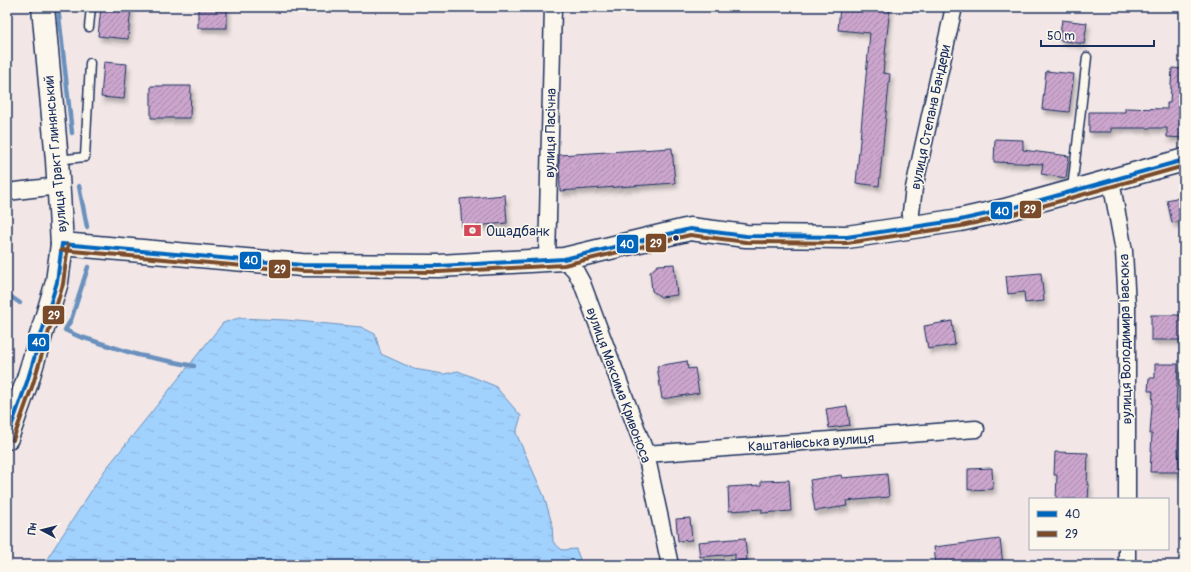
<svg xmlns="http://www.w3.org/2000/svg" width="1191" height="572" viewBox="0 0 1191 572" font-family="Pangolin,sans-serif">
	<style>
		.water { fill: url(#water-ripples); stroke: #6b90bd }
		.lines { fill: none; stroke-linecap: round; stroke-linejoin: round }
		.stream { stroke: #6b90bd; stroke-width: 4.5 }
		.building { fill: url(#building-hatch); stroke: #1b2f5e; filter: url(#shadow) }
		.lane-casing { stroke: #1b2f5e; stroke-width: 11 }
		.street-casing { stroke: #1b2f5e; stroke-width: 19 }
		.secondary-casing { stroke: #1b2f5e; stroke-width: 25 }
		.primary-casing { stroke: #1b2f5e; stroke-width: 25 }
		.lane { stroke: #fbf7ec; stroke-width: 8 }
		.street { stroke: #fbf7ec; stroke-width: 16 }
		.secondary { stroke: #fbf7ec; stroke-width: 22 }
		.primary { stroke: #fbf7ec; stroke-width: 22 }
		.bus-1-casing { stroke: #fbf7ec; stroke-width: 7 }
		.bus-2-casing { stroke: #fbf7ec; stroke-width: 7 }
		.bus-1 { stroke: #0065bd; stroke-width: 4 }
		.bus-2 { stroke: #7a4b2a; stroke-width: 4 }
		.bus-dot { fill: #1b2f5e; stroke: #fbf7ec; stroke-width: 1.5 }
		.labels { text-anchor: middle; stroke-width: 3; stroke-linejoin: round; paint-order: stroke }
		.street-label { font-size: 14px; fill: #1b2f5e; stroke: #fbf7ec }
		.poi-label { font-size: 14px; fill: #1b2f5e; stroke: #fbf7ec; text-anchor: start }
		.line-badge { stroke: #fbf7ec; stroke-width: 1.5 }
		.badge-label { font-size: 11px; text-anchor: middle; font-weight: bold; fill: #fff }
	</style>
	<defs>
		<pattern id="water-ripples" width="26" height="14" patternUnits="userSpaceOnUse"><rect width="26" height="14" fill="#a1d1fd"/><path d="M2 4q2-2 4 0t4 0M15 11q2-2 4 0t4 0" fill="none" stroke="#8ab4db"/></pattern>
		<pattern id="building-hatch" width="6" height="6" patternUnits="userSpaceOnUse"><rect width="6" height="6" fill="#cca5cd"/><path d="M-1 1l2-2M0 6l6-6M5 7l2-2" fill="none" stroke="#a587aa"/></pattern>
		<filter id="shadow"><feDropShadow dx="2.5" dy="4.5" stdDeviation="2" flood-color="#0004"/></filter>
	</defs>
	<rect width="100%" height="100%" fill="#f2e7e6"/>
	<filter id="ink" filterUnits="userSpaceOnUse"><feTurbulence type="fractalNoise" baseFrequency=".025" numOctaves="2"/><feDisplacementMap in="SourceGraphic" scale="8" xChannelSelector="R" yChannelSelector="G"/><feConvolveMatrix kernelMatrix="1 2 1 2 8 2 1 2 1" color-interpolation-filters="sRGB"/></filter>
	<g filter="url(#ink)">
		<polygon class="water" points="239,318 286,320 361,327 375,334 381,354 414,369 444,374 458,371 495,386 521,416 516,433 544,496 552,524 553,542 562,550 576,549 580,559 575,565 43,565 105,470 223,323"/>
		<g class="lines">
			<g class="stream">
				<polyline points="58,7 72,133"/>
				<polyline points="79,186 87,227"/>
				<polyline points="88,267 71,320 65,330 78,336 138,355 194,366"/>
				<polyline points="7,294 20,303"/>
			</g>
		</g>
		<g class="building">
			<polygon points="101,7 131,7 128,39 98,36"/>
			<rect x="198" y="7" width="29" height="21"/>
			<polygon points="840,7 890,7 883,73 890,74 879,186 856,183 870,33 838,30"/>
			<polygon points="1062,20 1087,23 1084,44 1059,40"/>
			<polygon points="104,62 127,64 124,99 101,97"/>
			<polygon points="1172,68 1184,69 1184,138 1167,137 1167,128 1111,128 1111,132 1089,132 1089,112 1125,112 1125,108 1167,109 1167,103 1170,103"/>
			<polygon points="1046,71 1074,74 1069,112 1042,109"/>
			<polygon points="151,86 191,86 190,118 151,118"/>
			<polygon points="995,139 1023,140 1023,150 1069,156 1066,178 1041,174 1043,164 994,162"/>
			<polygon points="672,148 675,183 560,191 559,155"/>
			<polygon points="505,195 507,223 462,227 460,199"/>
			<polygon points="1184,196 1184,220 1172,223 1167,200"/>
			<polygon points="674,264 677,295 661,297 652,291 650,272 658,265"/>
			<polygon points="1041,273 1044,301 1025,303 1024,292 1008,294 1006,276"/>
			<rect x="1151" y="315" width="31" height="25"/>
			<polygon points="952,321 955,345 928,349 924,326"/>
			<polygon points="687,361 688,369 695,368 699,393 662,399 657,366"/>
			<polygon points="1155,364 1178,364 1176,409 1181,410 1178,445 1179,472 1150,472 1152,434 1150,434 1153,391 1148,391 1149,378 1155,378"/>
			<polygon points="847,406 850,425 829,428 826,409"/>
			<polygon points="1055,452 1088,453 1087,485 1089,485 1088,499 1056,499 1057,475 1054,475"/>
			<polygon points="992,468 993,489 968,490 968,469"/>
			<polygon points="887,474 889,497 846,501 847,506 815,511 810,480 841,475 842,478"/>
			<polygon points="789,480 791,511 762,513 762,509 729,511 728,487 761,485 761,481"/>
			<polygon points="690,518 692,540 678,541 676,519"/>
			<polygon points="745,538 747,560 735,561 735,554 700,557 698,542"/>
			<polygon points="1000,539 1003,565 936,565 934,547"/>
		</g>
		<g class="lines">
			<defs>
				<g id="lane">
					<polyline points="89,27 91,7"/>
					<polyline points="57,160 85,157 90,63"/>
					<polyline points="1072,189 1087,57"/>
				</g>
				<g id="street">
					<polyline points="1111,181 1124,251 1127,307 1127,499"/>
					<polyline points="7,192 58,186"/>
					<polyline points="909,228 914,188 954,7"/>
					<polyline points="564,259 575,270 582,283 646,454 670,565"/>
					<polyline points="547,260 553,7"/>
					<polyline points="646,454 976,429"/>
					<polyline points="1127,549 1127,565"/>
				</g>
				<polyline id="secondary" points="62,244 302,265 439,266 564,259 690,229 746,236 847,237 960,220 1005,210 1184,160"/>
				<polyline id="primary" points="7,438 27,382 57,282 62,244 57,160 43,7"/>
			</defs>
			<use href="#lane" class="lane-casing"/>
			<use href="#street" class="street-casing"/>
			<use href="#secondary" class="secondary-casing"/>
			<use href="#primary" class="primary-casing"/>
			<use href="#lane" class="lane"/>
			<use href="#street" class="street"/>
			<use href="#secondary" class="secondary"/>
			<use href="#primary" class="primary"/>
			<defs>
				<g id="bus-1">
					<polyline points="62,244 302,265 439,266 564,259 690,229 746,236 847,237 960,220 1005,210 1184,160"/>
					<polyline points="7,438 27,382 57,282 62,244"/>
				</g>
				<g id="bus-2">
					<polyline points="61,250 302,271 439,272 564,265 690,235 746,242 847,243 961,226 1007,216 1184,166"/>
					<polyline points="13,440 33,384 63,284 68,245"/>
				</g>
			</defs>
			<use href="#bus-1" class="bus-1-casing"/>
			<use href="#bus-2" class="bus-2-casing"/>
			<use href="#bus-1" class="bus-1"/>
			<use href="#bus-2" class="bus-2"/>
		</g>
	</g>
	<defs>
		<symbol id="bank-bare" viewBox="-9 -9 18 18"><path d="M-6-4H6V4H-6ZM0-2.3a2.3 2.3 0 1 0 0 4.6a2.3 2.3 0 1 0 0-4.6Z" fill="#d1495b" stroke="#fbf7ec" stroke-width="2.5" paint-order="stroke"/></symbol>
	</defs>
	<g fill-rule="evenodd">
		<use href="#bank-bare" x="460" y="218" width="25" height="25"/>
	</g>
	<circle class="bus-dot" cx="676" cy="238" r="3.5"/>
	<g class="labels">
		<g class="street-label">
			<text transform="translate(930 117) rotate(-78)" y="5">вулиця Степана Бандери</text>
			<text transform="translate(550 133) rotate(-89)" y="5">вулиця Пасічна</text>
			<text transform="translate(55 154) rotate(-95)" y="5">вулиця Тракт Глинянський</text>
			<text transform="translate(1125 339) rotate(-91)" y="5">вулиця Володимира Івасюка</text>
			<text transform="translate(619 385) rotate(70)" y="5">вулиця Максима Кривоноса</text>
			<text transform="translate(811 442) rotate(-4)" y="5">Каштанівська вулиця</text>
		</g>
		<g class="poi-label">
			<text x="486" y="236">Ощадбанк</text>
		</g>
	</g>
	<g class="line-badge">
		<rect x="1019" y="200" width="23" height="19" rx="4" fill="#7a4b2a"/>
		<rect x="990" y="201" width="23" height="19" rx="4" fill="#0065bd"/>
		<rect x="645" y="233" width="22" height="20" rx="4" fill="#7a4b2a"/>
		<rect x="616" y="234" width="23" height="20" rx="4" fill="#0065bd"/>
		<rect x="239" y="251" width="23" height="19" rx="4" fill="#0065bd"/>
		<rect x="268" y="259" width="23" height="20" rx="4" fill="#7a4b2a"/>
		<rect x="42" y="305" width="23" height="20" rx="4" fill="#7a4b2a"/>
		<rect x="27" y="333" width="23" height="19" rx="4" fill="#0065bd"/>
	</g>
	<g class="badge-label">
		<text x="1030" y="213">29</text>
		<text x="1002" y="215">40</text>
		<text x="656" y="247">29</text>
		<text x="627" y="248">40</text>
		<text x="251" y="264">40</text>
		<text x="280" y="273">29</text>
		<text x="54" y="319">29</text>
		<text x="39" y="346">40</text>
	</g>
	<rect width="1191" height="572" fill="none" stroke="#fbf7ec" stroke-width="24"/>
	<rect x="12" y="12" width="1167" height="548" fill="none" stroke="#1b2f5e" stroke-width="1.5" filter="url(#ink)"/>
	<rect x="1029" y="498" width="140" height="52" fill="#fbf7ec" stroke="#a1a7b3"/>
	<rect x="1037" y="511" width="20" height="6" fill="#0065bd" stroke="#a1a7b3"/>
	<text x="1065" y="518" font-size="12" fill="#1b2f5e">40</text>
	<rect x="1037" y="531" width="20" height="6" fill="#7a4b2a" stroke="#a1a7b3"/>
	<text x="1065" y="538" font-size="12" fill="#1b2f5e">29</text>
	<g transform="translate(42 530) rotate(277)" stroke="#fbf7ec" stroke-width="3" paint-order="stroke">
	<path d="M0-3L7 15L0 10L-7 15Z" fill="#1b2f5e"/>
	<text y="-6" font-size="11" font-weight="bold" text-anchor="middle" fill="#1b2f5e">Пн</text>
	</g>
	<path d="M1041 40v6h113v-6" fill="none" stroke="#1b2f5e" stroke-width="2"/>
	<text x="1047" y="40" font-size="12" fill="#1b2f5e" stroke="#fbf7ec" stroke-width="3" paint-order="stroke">50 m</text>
</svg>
